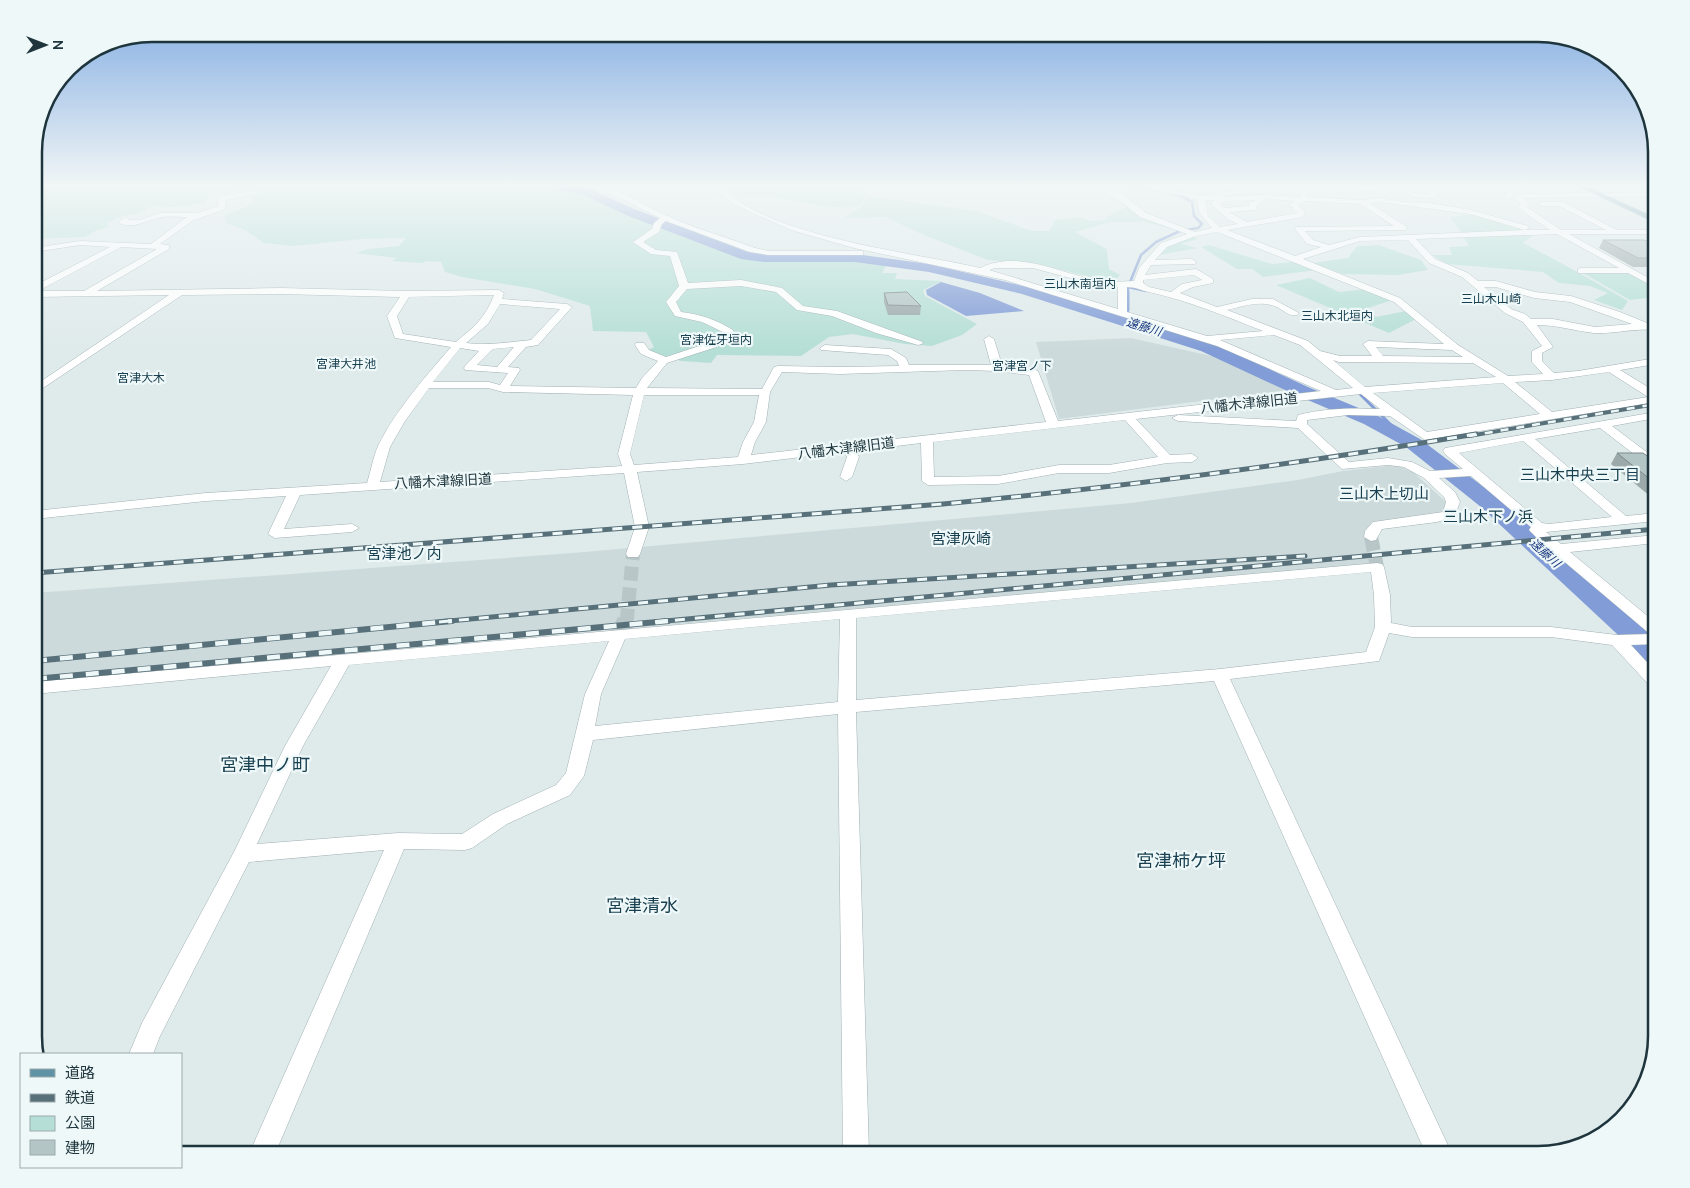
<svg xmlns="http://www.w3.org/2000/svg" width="1690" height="1188" viewBox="0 0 1690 1188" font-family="Ubuntu,'Noto Sans JP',sans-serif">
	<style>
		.built { fill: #cddadb }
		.green { fill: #b5dfd6 }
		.water { fill: #819cd6 }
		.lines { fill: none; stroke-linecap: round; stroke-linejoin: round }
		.stream-far2 { stroke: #819cd6; stroke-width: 2.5 }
		.stream-far1 { stroke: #819cd6; stroke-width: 3 }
		.stream { stroke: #819cd6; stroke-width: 4 }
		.river { fill: #819cd6; fill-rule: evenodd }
		.minor-tunnel-far1 { stroke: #b8c6c8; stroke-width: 14; stroke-dasharray: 14 7; stroke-linecap: butt }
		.minor-tunnel { stroke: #b8c6c8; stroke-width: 18; stroke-dasharray: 18 9; stroke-linecap: butt }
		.minor-casing { stroke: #a1b0b3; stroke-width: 1 }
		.major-casing { stroke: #c0c6c9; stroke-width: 1 }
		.minor { fill: #fff; fill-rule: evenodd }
		.major { fill: #5f92a5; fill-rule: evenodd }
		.rail-far2-casing { stroke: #587079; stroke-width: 4 }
		.rail-far1-casing { stroke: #587079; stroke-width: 5 }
		.rail-casing { stroke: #587079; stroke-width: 6 }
		.rail-far2 { stroke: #eff8f8; stroke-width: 2.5; stroke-dasharray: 8; stroke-linecap: butt }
		.rail-far1 { stroke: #eff8f8; stroke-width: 3; stroke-dasharray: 10; stroke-linecap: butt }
		.rail { stroke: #eff8f8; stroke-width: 4.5; stroke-dasharray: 13; stroke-linecap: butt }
		.wall { fill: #9ba9aa }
		.building { fill: #b4c5c6; stroke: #7e8a8b }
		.labels { text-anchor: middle; stroke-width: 4.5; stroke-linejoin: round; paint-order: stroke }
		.far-neighbourhood-label { font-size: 12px; fill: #194050; stroke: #eff8f8 }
		.far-water-label { font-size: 12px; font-style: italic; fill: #14347d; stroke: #eff8f8 }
		.street-label { font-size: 14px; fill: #1e353d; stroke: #eff8f8 }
		.neighbourhood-label { font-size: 15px; fill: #194050; stroke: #eff8f8 }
		.near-neighbourhood-label { font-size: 18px; fill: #194050; stroke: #eff8f8 }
		.rim { fill: none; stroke: #1e353d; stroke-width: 2.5 }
	</style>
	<rect width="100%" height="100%" fill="#dfeaeb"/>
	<g class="built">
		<polygon points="1131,338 1220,358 1287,390 1059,419 1036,342"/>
		<polygon points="1396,465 1413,472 1446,502 1445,512 1377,523 1367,536 1372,564 354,652 34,681 34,593 573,553 1131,503 1298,480 1343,471"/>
	</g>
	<g class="green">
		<path d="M34,184H542L586,193L633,216L742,256L768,259H856L878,261L887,264L882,273H897L895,279L942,281L923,290L925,296L977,324L962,335L932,346L905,344L853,334L829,337L801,356L717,355L711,363L682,361L645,352L654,347L646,332L593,331L590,306L535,289L462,277L445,272L441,262L426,261L423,263L392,261L397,258L356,253L368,249L399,246L406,238L362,239L293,246L264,243L245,230L226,223L224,216L254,203L251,196L254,189H233L210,195L205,203L174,207L151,206C141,216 129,213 117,218C113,220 110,222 106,224L109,226L107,228L97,230L85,237L34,239Z"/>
		<path d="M725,184H850L866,196L860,206C827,211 802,201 770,196C759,195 747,196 735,195Z"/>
		<polygon points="869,196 976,211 1032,231 1049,231 1055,220 1080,217 1091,221 1105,220 1107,217 1126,207 1175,230 1146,222 1111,222 1075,232 1107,249 1109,269 1120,275 1113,283 1039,264 988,260 926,236 885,217 844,218 861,207"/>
		<polygon points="1473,214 1527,231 1461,233 1450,217"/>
		<path d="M1535,234L1523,243C1559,261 1593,281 1628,301L1622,310L1594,300L1608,293L1590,286L1559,283L1543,272L1447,264L1432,255H1452L1449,247L1469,246L1463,236Z"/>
		<polygon points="1193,237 1198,239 1181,244 1198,248 1153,256 1166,246"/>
		<polygon points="1209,245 1272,264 1296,262 1317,270 1263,277 1252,269 1237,269 1201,247"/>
		<polygon points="1379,245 1421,260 1428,270 1398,275 1343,274 1313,263 1348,258 1357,246"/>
		<polygon points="1629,272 1656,288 1656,297 1630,300 1583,273"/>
		<polygon points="1310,278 1339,292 1368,289 1392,300 1365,309 1376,317 1406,311 1416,319 1389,333 1276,285"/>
	</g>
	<polygon class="water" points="941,282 980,293 1024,311 966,316 927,295 926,290"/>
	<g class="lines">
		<g class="stream-far2">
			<polyline points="1091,184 1101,188"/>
			<path d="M1111,184C1138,187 1168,187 1192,202L1194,216L1202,224L1198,228L1180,231L1156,242L1141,255L1128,287V293"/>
			<polyline points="1128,287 1146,291"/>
		</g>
		<g class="stream-far1">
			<polyline points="1125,321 1128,310 1128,292"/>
			<polyline points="1357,391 1402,436"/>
		</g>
		<polyline class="stream" points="1400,434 1402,436"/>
		<polygon class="river" points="544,184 567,184 592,190 634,209 748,252 855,254 929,264 1032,288 1213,343 1308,387 1378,416 1420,439 1497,497 1656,640 1656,664 1646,661 1481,507 1406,447 1364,424 1296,395 1201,351 1022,294 929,272 855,262 765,262 741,259 626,215 584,195 546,186"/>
		<g class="minor-tunnel-far1">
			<polyline points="1371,537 1377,567"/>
			<polyline points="625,622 627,618 633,554"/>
		</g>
		<polyline class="minor-tunnel" points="619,635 626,621"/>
		<defs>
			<g id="minor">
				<path d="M586,184C616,184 641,205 668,216C696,229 726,237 755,248L768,251H863V255H768L750,252L666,221L662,224L659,232L643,242L656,250L677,252L688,283L741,280L782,288L803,306L837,311L923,342L922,344L918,345L876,333L832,316L797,310L776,292L741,286L687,289L676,302L681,312C700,314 717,320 733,330L736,339L735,341L667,363L647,388L762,389L774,367L778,366L840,367L899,366L897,361L888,355L821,350L820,348L825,345L891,349L906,358L909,365H991L984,339L989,336L994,339L1002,365L1028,367L1038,371L1058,421L1321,391L1217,346L1005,280L854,248L791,230L735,205L723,196L712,184H719C764,237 912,252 980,268C1020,248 1063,276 1103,281C1113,283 1124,281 1134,281L1139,268L1161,243L1187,234L1140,217L1119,200L1092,184H1101L1125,196L1146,213L1195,232L1212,228L1199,212L1197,199L1127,184H1141L1201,196L1231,191L1247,184L1374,187L1377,189L1376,190L1309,189L1307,197L1362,200L1380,198L1403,202L1429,203L1471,210L1528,226L1529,228L1525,230H1550C1539,222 1527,216 1518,206L1521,204L1514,198L1518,194L1656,192V196L1523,198L1530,204L1527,207L1561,230H1606L1559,206H1543L1539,204L1540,202H1563L1617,230H1656V234H1569L1656,282V288L1628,273H1578V269L1581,268H1619L1557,234L1416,239L1435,259L1468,273L1478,281H1496L1535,292L1571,296L1620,312L1647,323L1656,324V330C1635,328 1615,334 1594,333C1575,331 1557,325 1537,325L1553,347L1542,353V361L1554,373L1578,371L1656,358V364L1620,370L1656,392V402L1425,440L1390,416L1348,415L1307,420V424L1349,462L1388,458L1412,462L1430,471L1463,469L1445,454L1443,451L1445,448L1656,412V418L1612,426L1656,459V469L1652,468L1600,428L1535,439L1626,516L1656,513V521L1546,532L1561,544L1656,535V543L1570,552L1656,623V644L1631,645L1656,672V688L1650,686L1612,645L1551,637H1412L1389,633L1379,661L1230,679L1452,1154H1426L1214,681L856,712L869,1154H843L838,714L593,740L584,776L570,795L507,824L472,848L465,850L404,849L275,1154H249L384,850L249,862L160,1036L153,1054H129L142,1023L235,850L285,746L331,666L34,694V682L1377,563L1382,564L1384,567L1390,595L1391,623L1412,627H1551L1617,635L1650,634L1541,542L1529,530L1531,527L1471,476L1439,478L1455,492L1460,502L1454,517L1437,522L1382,529L1376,540L1371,541L1364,537L1365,531L1373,522L1443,512L1446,502L1444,497L1424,478L1404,467L1388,465L1342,469L1298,428L1178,421L1172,418L1178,415L1296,421L1298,415C1325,408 1353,408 1380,409L1361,394L1136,419L1170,455L1192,454L1198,458L1192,462L1167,463L1109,473H1059L998,484L928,485L922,481L921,443L855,451L859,457L852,477L846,481L840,477L847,457L844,452L743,464L637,472L649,527L640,554L638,557H628L626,554L635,527L624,473L300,495L284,529L352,524L359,528L352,532L275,538L268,534L286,496L206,501L34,519V511L206,493L367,483C371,471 373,457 378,446C395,411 426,376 451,347L395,338L387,316L400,297L280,294L182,295L34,394V386L169,295L34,297V286L110,247L80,245L34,252V248L80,241L151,244L187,217C179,217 170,216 162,217C148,219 132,231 118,222L126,217L129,220H140L160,213H197L219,206L217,200L221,196L256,190L260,192L258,193L226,200L225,209L192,221L160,244L169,245V249L97,291L280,288L406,291L499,290L504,293L502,299L567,304L572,307L538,345L526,347L508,367L519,368L520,370L510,386L636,388L642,378L658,361L641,354L635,345L636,343H644L649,350L666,357L726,337L725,333L702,322L675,316L666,302L679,286L670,256L651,254L633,242L652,229L654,223L660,218L620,198ZM1252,187L1300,189L1302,190L1300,197L1261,195L1222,197L1235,194ZM1266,199L1295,201L1290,204L1297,213L1247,222L1229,212L1257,210L1256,206ZM1205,200H1216L1212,201V205L1229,220L1238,224L1220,227L1208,216ZM1257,200L1249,203V206L1225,208L1220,204L1227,201ZM1305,201L1360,204L1394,226L1296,227L1295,229L1307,244L1321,247L1295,256L1227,230L1303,217L1305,212L1298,205ZM1380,202L1470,214L1525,230L1360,237L1329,245L1313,240L1305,231L1406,230V226L1369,203ZM1217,232L1394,302L1444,344L1368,341L1363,344L1372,356H1340L1320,351L1308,341L1227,310C1240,307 1257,301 1271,305C1281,307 1287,317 1297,315L1299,313L1273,299H1252L1217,307L1180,293L1193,287L1213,283V279L1196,269L1145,275L1151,265L1195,264L1196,262L1192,259L1155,260L1167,247L1196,236ZM1408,240L1429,263L1462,277L1505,313L1523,322L1542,346L1532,351V362L1543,374L1508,376L1458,345L1400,298L1303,259L1360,241ZM121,247L157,249L84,291H38ZM995,268H1033L1103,287H1118V309L989,270ZM1194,275L1202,280L1182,284L1171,292L1149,287L1143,283V280ZM1127,287C1136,287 1140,290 1149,292C1189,301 1225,316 1263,331L1207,336L1127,312ZM1484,287H1496L1534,298L1570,302L1632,324L1595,327L1553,319H1531L1525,314L1511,309ZM491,295H494C485,318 475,326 456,342L403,334L397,316L409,297ZM500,304L560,309L531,340C509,342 487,346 466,343L488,324ZM1274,335L1300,345L1353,388L1336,390L1220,340ZM514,347L497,367L477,365L493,349ZM1376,347L1452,350L1463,357L1383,356ZM460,348L479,351L465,366L464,368L465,370L508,373L500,385L489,382H433ZM1333,360L1339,362L1473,363L1496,377L1365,387ZM966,370L997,371L1029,375L1046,422L751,455L755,442L766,422L770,392L782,372L840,374ZM1609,372L1648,397L1552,412L1515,382L1552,380ZM1503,383L1540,414L1427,432L1373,393ZM429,388H488L503,392L633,395L618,454L622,466L380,482L390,447L405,421ZM644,395H759L754,422L743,442L738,457L634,465L630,454ZM1125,420L1158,457L1109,465H1059L998,476L934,477L933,442ZM1523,441L1612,517L1549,524L1542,523L1459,453ZM1371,572L1374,595L1375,627L1366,652L1220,669L856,700V618ZM840,619L838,702L595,726L601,694L625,639ZM609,641L585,694L566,773L556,785L493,814L462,834L398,833L257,844L303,746L349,665Z"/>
				<path d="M1419,184C1429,184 1432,187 1438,196L1434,198L1411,197L1410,195L1414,193L1429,194Z"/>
				<polygon points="1506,184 1515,184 1516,186 1512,197 1508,199 1504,197 1509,187"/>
			</g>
			<polygon id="major" points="1573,184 1582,184 1656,218 1656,223"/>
		</defs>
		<use href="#minor" class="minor-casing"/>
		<use href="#major" class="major-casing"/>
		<use href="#minor" class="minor"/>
		<use href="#major" class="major"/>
		<defs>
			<polyline id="rail-far2" points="1469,436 1656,404"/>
			<g id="rail-far1">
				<path d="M34,573L943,504C1122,487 1299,464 1476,434"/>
				<polyline points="439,622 831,585 1305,556"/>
				<polyline points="655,622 1656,529"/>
			</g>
			<g id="rail">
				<polyline points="34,661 452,621"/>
				<polyline points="34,679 668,621"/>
			</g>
		</defs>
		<use href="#rail-far2" class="rail-far2-casing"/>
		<use href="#rail-far1" class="rail-far1-casing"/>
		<use href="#rail" class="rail-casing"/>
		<use href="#rail-far2" class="rail-far2"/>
		<use href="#rail-far1" class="rail-far1"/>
		<use href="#rail" class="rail"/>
	</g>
	<g class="wall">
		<polygon points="1603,240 1656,245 1656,267 1633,267 1599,248"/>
		<polygon points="884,293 921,306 920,315 888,315 884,302"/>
		<polygon points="1656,374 1656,388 1647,384 1652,375"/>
		<polygon points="1617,453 1656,462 1656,501 1611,464"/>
	</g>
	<g class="building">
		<polygon points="1603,240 1644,240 1656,245 1656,258 1638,258"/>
		<polygon points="907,292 921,306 888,305 884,293"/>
		<polygon points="1617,453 1643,453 1656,462 1656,484"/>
	</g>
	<linearGradient id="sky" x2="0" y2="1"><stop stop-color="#7faae1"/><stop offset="0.53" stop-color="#f1f6f6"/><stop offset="1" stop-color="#f1f6f6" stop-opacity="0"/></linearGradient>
	<rect width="1690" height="350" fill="url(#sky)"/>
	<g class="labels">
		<g class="far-neighbourhood-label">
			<text x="1080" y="288">三山木南垣内</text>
			<text x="1491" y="303">三山木山崎</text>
			<text x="1337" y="320">三山木北垣内</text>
			<text x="716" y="344">宮津佐牙垣内</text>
			<text x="346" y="368">宮津大井池</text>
			<text x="1022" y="370">宮津宮ノ下</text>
			<text x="141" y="382">宮津大木</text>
		</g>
		<g class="far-water-label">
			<text transform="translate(1144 327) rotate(17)" y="4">遠藤川</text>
			<text transform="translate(1545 553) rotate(42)" y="4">遠藤川</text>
		</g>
		<g class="street-label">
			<text transform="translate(1249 403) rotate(-6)" y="5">八幡木津線旧道</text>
			<text transform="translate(846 448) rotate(-7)" y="5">八幡木津線旧道</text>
			<text transform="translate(443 481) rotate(-3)" y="5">八幡木津線旧道</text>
		</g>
		<g class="neighbourhood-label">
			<text x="1580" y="480">三山木中央三丁目</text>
			<text x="1384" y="499">三山木上切山</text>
			<text x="1488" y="522">三山木下ノ浜</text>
			<text x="961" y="544">宮津灰崎</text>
			<text x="404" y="559">宮津池ノ内</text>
		</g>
		<g class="near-neighbourhood-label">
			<text x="265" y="771">宮津中ノ町</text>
			<text x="1181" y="867">宮津柿ケ坪</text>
			<text x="642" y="912">宮津清水</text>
		</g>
	</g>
	<path d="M0 0H1690V1188H0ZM152 42H1538A110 110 0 0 1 1648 152V1036A110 110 0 0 1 1538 1146H152A110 110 0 0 1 42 1036V152A110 110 0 0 1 152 42Z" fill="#eff8f8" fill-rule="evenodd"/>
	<path class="rim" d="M152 42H1538A110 110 0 0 1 1648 152V1036A110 110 0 0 1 1538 1146H152A110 110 0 0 1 42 1036V152A110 110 0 0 1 152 42Z"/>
	<rect x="20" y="1053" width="162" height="115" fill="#eff8f8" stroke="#9baaad"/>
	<rect x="30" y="1069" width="25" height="8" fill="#5f92a5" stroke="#9baaad"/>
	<text x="65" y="1078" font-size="15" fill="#1e353d">道路</text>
	<rect x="30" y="1094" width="25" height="8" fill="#587079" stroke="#9baaad"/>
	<text x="65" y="1103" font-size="15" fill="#1e353d">鉄道</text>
	<rect x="30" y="1116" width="25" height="15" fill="#b5dfd6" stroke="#9baaad"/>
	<text x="65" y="1128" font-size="15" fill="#1e353d">公園</text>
	<rect x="30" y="1140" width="25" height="15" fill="#b4c5c6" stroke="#9baaad"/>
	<text x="65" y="1153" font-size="15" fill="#1e353d">建物</text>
	<g transform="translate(45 45) rotate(90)" stroke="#eff8f8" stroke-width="4" paint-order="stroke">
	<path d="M0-4L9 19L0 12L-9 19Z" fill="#1e353d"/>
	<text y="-8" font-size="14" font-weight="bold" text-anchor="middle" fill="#1e353d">N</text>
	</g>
</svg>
